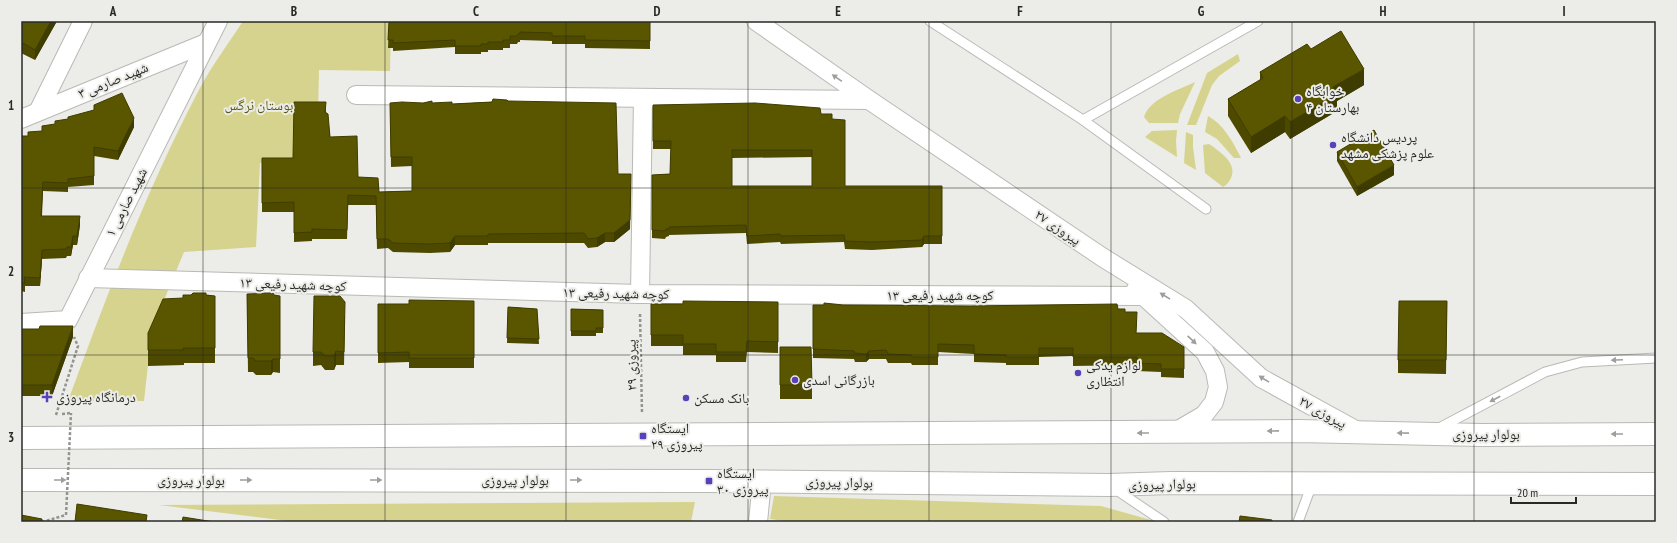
<svg xmlns="http://www.w3.org/2000/svg" width="1677" height="543" viewBox="0 0 1677 543" font-family="'PT Sans Narrow','Noto Naskh Arabic',sans-serif">
	<style>
		.green { fill: #d6d38f }
		.lines { fill: none; stroke-linecap: round; stroke-linejoin: round }
		.service-casing { stroke: #b9b9b5; stroke-width: 11 }
		.minor-casing { stroke: #b9b9b5; stroke-width: 20 }
		.primary-casing { stroke: #b9b9b5; stroke-width: 24 }
		.path { stroke: #939390; stroke-width: 2.5; stroke-dasharray: 3 2; stroke-linecap: butt }
		.service { stroke: #fff; stroke-width: 9 }
		.minor { stroke: #fff; stroke-width: 18 }
		.primary { stroke: #fff; stroke-width: 22 }
		.path-bridge { stroke: #939390; stroke-width: 2.5; stroke-dasharray: 3 2; stroke-linecap: butt }
		.wall { fill: #4d4a00; fill-rule: evenodd }
		.shaded-wall { fill: #3f3c00 }
		.building { fill: #5a5600; stroke: #3f3c00; fill-rule: evenodd }
		.oneway { fill: #9e9e9d }
		.grid { fill: none; stroke: #282826; stroke-width: 1; stroke-opacity: 0.55 }
		.poi-dot { fill: #5941b9; stroke: #ecece8; stroke-width: 1.5 }
		.labels { text-anchor: middle; stroke-width: 4; stroke-linejoin: round; paint-order: stroke }
		.street-label { font-size: 14px; fill: #282826; stroke: #ecece8 }
		.poi-label { font-size: 14px; fill: #282826; stroke: #ecece8; text-anchor: start }
		.park-label { font-size: 14px; fill: #5b570e; stroke: #ecece8 }
		.neatline { fill: none; stroke: #282826; stroke-width: 1.5 }
		.grid-label { font-size: 13px; text-anchor: middle; font-weight: bold; fill: #282826 }
	</style>
	<rect width="100%" height="100%" fill="#ecece8"/>
	<g class="green">
		<path d="M243,21H391L390,71L319,70L317,162L260,163L256,247L184,252L152,329L144,401H68C107,295 147,188 200,88C212,65 229,43 243,21Z"/>
		<polygon points="1238,54 1240,61 1219,76 1212,85 1196,125 1187,125 1207,73"/>
		<path d="M1195,82L1180,114L1178,123H1149L1144,117C1150,98 1179,90 1195,82Z"/>
		<path d="M1208,116C1224,125 1233,142 1241,158H1234L1217,139L1205,132Z"/>
		<polygon points="1177,130 1176,141 1177,157 1145,137 1152,131"/>
		<polygon points="1186,132 1193,135 1193,147 1196,170 1184,163"/>
		<path d="M1209,144C1219,151 1238,163 1231,178C1229,182 1227,185 1223,187L1205,173L1203,145Z"/>
		<polygon points="774,496 1101,506 1158,522 791,522 770,519"/>
		<polygon points="695,502 691,522 296,522 159,505"/>
	</g>
	<g class="lines">
		<defs>
			<g id="service">
				<polyline points="930,21 1083,120 1258,21"/>
				<polyline points="1083,120 1206,209"/>
				<polyline points="1439,428 1545,372 1582,362 1656,358"/>
				<polyline points="1115,489 1164,522"/>
				<polyline points="1298,522 1312,484"/>
			</g>
			<g id="minor">
				<polyline points="756,21 869,100 1102,257 1186,309 1261,378 1359,432"/>
				<polyline points="356,95 869,100"/>
				<polyline points="39,110 83,21"/>
				<polyline points="21,119 206,43"/>
				<polyline points="88,278 640,294 1145,296"/>
				<polyline points="1136,289 1205,352 1215,371 1218,387 1214,402 1204,415 1175,432"/>
				<polyline points="640,294 643,98"/>
				<polyline points="21,323 68,320 218,21"/>
				<polyline points="758,522 762,481"/>
			</g>
			<g id="primary">
				<polyline points="21,438 1299,431 1481,435 1656,434"/>
				<polyline points="21,480 709,481 1109,485 1171,483 1656,484"/>
			</g>
		</defs>
		<use href="#service" class="service-casing"/>
		<use href="#minor" class="minor-casing"/>
		<use href="#primary" class="primary-casing"/>
		<g class="path">
			<polyline points="640,314 642,413"/>
			<polyline points="62,414 71,413"/>
			<polyline points="56,415 78,346 74,337"/>
			<polyline points="42,522 66,515"/>
		</g>
		<use href="#service" class="service"/>
		<use href="#minor" class="minor"/>
		<use href="#primary" class="primary"/>
		<polyline class="path-bridge" points="66,515 71,413"/>
	</g>
	<g class="wall">
		<polygon points="21,21 57,21 35,60 21,53"/>
		<polygon points="389,21 650,21 650,49 585,48 585,44 552,44 552,41 520,40 520,42 518,42 517,44 510,44 510,48 503,48 503,50 488,50 488,52 481,52 481,54 455,54 455,47 393,51 393,48 388,48"/>
		<polygon points="1311,49 1364,85 1337,101 1337,111 1290,139 1285,132 1251,153 1228,116 1228,99 1260,80 1260,72"/>
		<polygon points="508,101 618,174 630,229 614,242 605,242 597,247 588,248 584,243 488,243 488,245 455,245 450,252 430,253 393,252 388,248 377,249 376,205 348,205 347,239 312,239 312,241 294,242 294,212 262,212 262,158 293,158 326,111 326,113 330,137 358,177 379,192 412,191 412,166 391,167 390,103 452,104"/>
		<path d="M653,105L821,114L832,119L845,186H942V244H924L922,247L872,250L845,249L844,242L781,244L780,242L747,244L746,233L669,235V236L666,237L665,239L652,238V175L670,174L671,149H653ZM812,157V186H732V158Z"/>
		<polygon points="134,127 118,160 94,156 94,185 68,187 68,192 43,191 42,216 80,225 77,245 73,245 71,256 67,256 66,258 42,259 40,286 25,286 25,292 21,291 21,136 28,136 42,131"/>
		<polygon points="1337,152 1394,175 1357,196 1337,161"/>
		<polygon points="247,294 280,296 280,373 273,372 271,375 256,375 253,372 248,372"/>
		<polygon points="206,295 215,296 215,363 184,363 184,365 148,366 148,333 183,298"/>
		<polygon points="474,301 474,368 409,368 409,362 378,363 378,304 409,304"/>
		<polygon points="1447,301 1446,374 1398,373 1398,360"/>
		<polygon points="778,302 778,353 747,352 746,362 716,362 716,355 683,355 683,346 651,346 651,304 683,304"/>
		<polygon points="813,305 1118,309 1125,312 1137,320 1136,333 1184,347 1184,378 1161,377 1161,372 1137,371 1137,365 1073,366 1073,356 1039,357 1039,365 1006,365 1006,363 974,362 974,354 938,352 938,365 912,365 911,363 888,363 886,359 869,359 866,362 855,362 854,359 813,358"/>
		<polygon points="508,307 537,309 539,344 507,343"/>
		<polygon points="571,309 603,310 603,333 596,333 596,336 571,336"/>
		<polygon points="345,315 344,365 336,365 334,370 325,370 321,365 313,366 313,352"/>
		<polygon points="21,329 73,337 52,396 21,396"/>
		<polygon points="780,347 812,385 812,399 780,399"/>
	</g>
	<g class="shaded-wall">
		<polygon points="51,21 57,21 35,60 35,50"/>
		<polygon points="1364,69 1364,85 1337,101 1337,111 1290,139 1290,122 1333,87"/>
		<polygon points="326,102 326,111 325,122 325,112"/>
		<polygon points="1285,116 1285,132 1251,153 1251,137"/>
		<polygon points="134,118 134,127 118,160 118,151"/>
		<polygon points="1394,165 1394,175 1357,196 1357,187"/>
		<polygon points="631,183 630,229 614,242 614,233"/>
		<polygon points="80,216 80,225 77,245 77,236"/>
		<polygon points="605,233 605,242 597,247 597,238"/>
		<polygon points="73,236 73,245 71,256 71,247"/>
		<polygon points="455,236 455,245 450,252 450,243"/>
		<polygon points="924,236 924,244 922,247 922,240"/>
		<polygon points="42,250 42,259 40,286 40,278"/>
		<polygon points="73,326 73,337 52,396 52,385"/>
		<polygon points="336,351 336,365 334,370 334,356"/>
		<polygon points="869,351 869,359 866,362 866,354"/>
		<polygon points="273,359 273,372 271,375 271,361"/>
	</g>
	<g class="building">
		<polygon points="21,21 51,21 35,50 21,42"/>
		<polygon points="389,21 650,21 650,41 585,40 585,36 552,36 552,33 520,32 520,34 518,34 517,36 510,36 510,40 503,40 503,42 488,42 488,44 481,44 481,46 455,46 455,40 393,43 393,40 388,40"/>
		<polygon points="1341,31 1364,69 1333,87 1337,94 1290,122 1285,116 1251,137 1228,99 1263,78 1260,72 1307,44 1311,49"/>
		<polygon points="122,93 134,118 118,151 94,147 94,176 68,179 68,183 43,182 41,216 80,216 77,236 73,236 71,247 67,247 66,249 42,250 40,278 24,277 25,283 21,283 21,136 28,136 28,132 42,131 42,126 55,124 55,121 68,119 68,117 94,110 94,105"/>
		<polygon points="493,99 507,100 508,101 616,103 618,174 631,174 630,220 614,233 605,233 597,238 588,239 584,233 488,234 488,236 455,236 450,243 430,244 393,243 388,239 377,239 376,196 348,195 347,230 312,229 312,232 294,233 294,202 262,203 262,158 293,158 294,102 326,102 325,112 328,114 330,137 357,136 358,177 378,178 379,192 412,191 412,157 391,157 390,103 402,102 423,103 432,101 432,103 452,102 452,104 492,102"/>
		<path d="M755,103L820,108L821,114H832V119L845,120V186H942V236H924L922,240L872,242L845,241L844,235L781,236L780,234L747,236L746,225L669,227V229H666L665,231L652,230V175L670,174L671,141H653V105ZM732,150H812V186H732Z"/>
		<polygon points="1374,130 1394,165 1357,187 1337,152"/>
		<polygon points="193,293 206,293 206,295 215,296 215,348 183,348 184,350 148,350 148,333 163,299 183,298 183,295 191,295"/>
		<polygon points="273,293 274,295 280,296 280,359 273,359 271,361 256,361 253,358 248,358 247,294"/>
		<polygon points="314,296 340,296 345,302 344,352 336,351 334,356 325,356 321,352 313,352"/>
		<polygon points="409,300 474,301 474,358 409,358 409,352 378,353 378,304 409,304"/>
		<polygon points="683,301 778,302 778,342 747,341 746,352 716,352 716,344 683,344 683,335 651,335 651,304 683,304"/>
		<polygon points="1399,301 1447,301 1446,360 1398,360"/>
		<polygon points="824,303 843,305 970,306 1117,304 1118,309 1125,309 1125,312 1137,312 1136,333 1162,333 1184,347 1184,369 1161,369 1161,364 1137,363 1137,357 1073,357 1073,348 1039,348 1039,357 1006,357 1006,355 974,354 974,345 938,344 938,357 912,357 911,355 888,354 886,350 869,351 866,354 855,353 854,351 813,349 813,305 824,305"/>
		<polygon points="508,307 537,309 539,339 507,338"/>
		<polygon points="571,309 603,310 603,328 596,328 596,331 571,331"/>
		<polygon points="40,326 73,326 52,385 21,385 21,329 39,329"/>
		<polygon points="780,347 811,347 812,385 780,385"/>
		<polygon points="77,504 147,515 146,522 75,522"/>
		<polygon points="21,515 42,519 42,522 21,522"/>
		<polygon points="1240,516 1272,520 1272,522 1239,522"/>
		<polygon points="183,517 214,522 182,522"/>
	</g>
	<defs><path id="oneway-solid" d="M-6-.8H1V-3.2L6.5 0L1 3.2V.8H-6Z"/></defs>
	<g class="oneway">
		<use href="#oneway-solid" transform="translate(837 78) rotate(-145)"/>
		<use href="#oneway-solid" transform="translate(1165 296) rotate(-148)"/>
		<use href="#oneway-solid" transform="translate(1192 340) rotate(43)"/>
		<use href="#oneway-solid" transform="translate(1617 360) rotate(177)"/>
		<use href="#oneway-solid" transform="translate(1264 379) rotate(-148)"/>
		<use href="#oneway-solid" transform="translate(1495 399) rotate(152)"/>
		<use href="#oneway-solid" transform="translate(1273 431) rotate(179)"/>
		<use href="#oneway-solid" transform="translate(1143 433) rotate(180)"/>
		<use href="#oneway-solid" transform="translate(1403 433) rotate(-179)"/>
		<use href="#oneway-solid" transform="translate(1617 434) rotate(180)"/>
		<use href="#oneway-solid" transform="translate(60 480)"/>
		<use href="#oneway-solid" transform="translate(246 480)"/>
		<use href="#oneway-solid" transform="translate(376 480)"/>
		<use href="#oneway-solid" transform="translate(576 480)"/>
	</g>
	<path class="grid" d="M203,21V522M385,21V522M566,21V522M748,21V522M929,21V522M1111,21V522M1292,21V522M1474,21V522M21,188H1656M21,355H1656"/>
	<g class="poi-dot">
		<circle cx="1298" cy="99" r="4"/>
		<circle cx="1333" cy="145" r="4"/>
		<circle cx="1078" cy="373" r="4"/>
		<circle cx="795" cy="380" r="4"/>
		<path d="M45 391h4v4h4v4h-4v4h-4v-4h-4v-4h4z"/>
		<circle cx="686" cy="398" r="4"/>
		<rect x="639" y="432" width="8" height="8" rx="2"/>
		<rect x="705" y="477" width="8" height="8" rx="2"/>
	</g>
	<g class="labels">
		<g class="street-label">
			<text transform="translate(113 80) rotate(-22)" y="5">شهید صارمی ۳</text>
			<text transform="translate(126 202) rotate(-63)" y="5">شهید صارمی ۱</text>
			<text transform="translate(1058 227) rotate(34)" y="5">پیروزی ۲۷</text>
			<text transform="translate(293 284) rotate(2)" y="5">کوچه شهید رفیعی ۱۳</text>
			<text transform="translate(616 293) rotate(1)" y="5">کوچه شهید رفیعی ۱۳</text>
			<text x="940" y="300">کوچه شهید رفیعی ۱۳</text>
			<text transform="translate(631 365) rotate(-91)" y="5">پیروزی ۲۹</text>
			<text transform="translate(1323 412) rotate(29)" y="5">پیروزی ۲۷</text>
			<text x="1486" y="439">بولوار پیروزی</text>
			<text x="191" y="485">بولوار پیروزی</text>
			<text x="515" y="485">بولوار پیروزی</text>
			<text transform="translate(839 482) rotate(1)" y="5">بولوار پیروزی</text>
			<text transform="translate(1162 484) rotate(-1)" y="5">بولوار پیروزی</text>
		</g>
		<g class="poi-label">
			<text x="1306" y="96">خوابگاه<tspan x="1306" dy="16">بهارستان ۴</tspan></text>
			<text x="1341" y="142">پردیس دانشگاه<tspan x="1341" dy="16">علوم پزشکی مشهد</tspan></text>
			<text x="1086" y="370">لوازم یدکی<tspan x="1086" dy="16">انتظاری</tspan></text>
			<text x="803" y="385">بازرگانی اسدی</text>
			<text x="56" y="402">درمانگاه پیروزی</text>
			<text x="694" y="403">بانک مسکن</text>
			<text x="651" y="433">ایستگاه<tspan x="651" dy="16">پیروزی ۲۹</tspan></text>
			<text x="717" y="478">ایستگاه<tspan x="717" dy="16">پیروزی ۳۰</tspan></text>
		</g>
		<g class="park-label">
			<text x="259" y="110">بوستان نرگس</text>
		</g>
	</g>
	<rect width="1677" height="543" fill="none" stroke="#ecece8" stroke-width="44"/>
	<path d="M1511 497v6h65v-6" fill="none" stroke="#282826" stroke-width="2"/>
	<text x="1517" y="497" font-size="12" fill="#282826" stroke="#ecece8" stroke-width="3" paint-order="stroke">20 m</text>
	<rect x="22" y="22" width="1633" height="499" class="neatline"/>
	<g class="grid-label">
		<text x="113" y="16">A</text>
		<text x="294" y="16">B</text>
		<text x="476" y="16">C</text>
		<text x="657" y="16">D</text>
		<text x="838" y="16">E</text>
		<text x="1020" y="16">F</text>
		<text x="1201" y="16">G</text>
		<text x="1383" y="16">H</text>
		<text x="1564" y="16">I</text>
		<text x="11" y="110">1</text>
		<text x="11" y="276">2</text>
		<text x="11" y="442">3</text>
	</g>
</svg>
